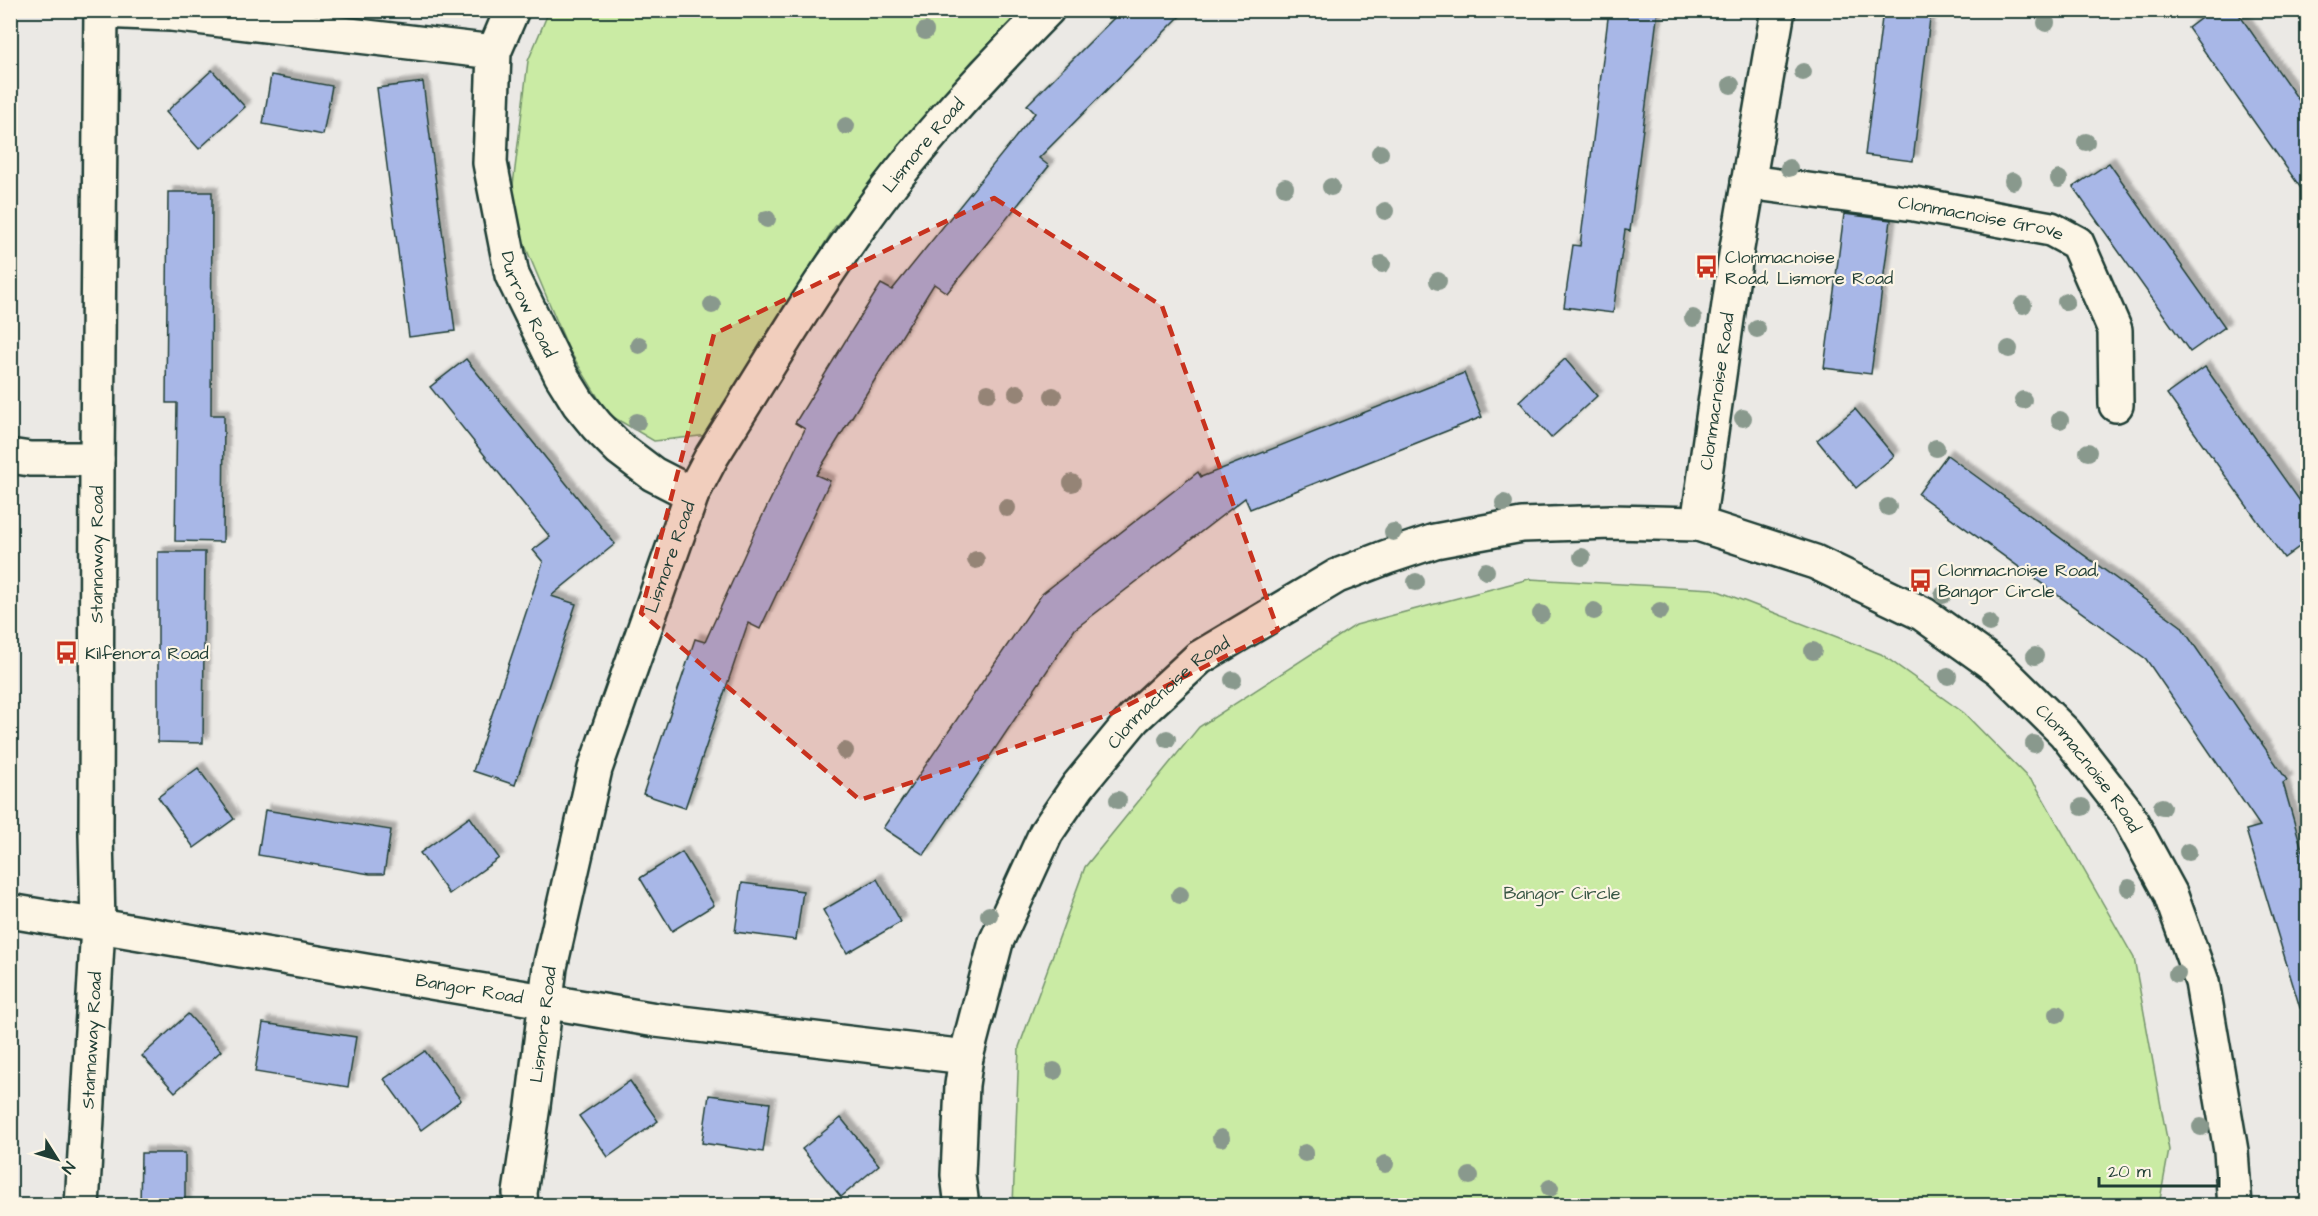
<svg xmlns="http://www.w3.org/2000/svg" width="2318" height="1216" viewBox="0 0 2318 1216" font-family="'Architects Daughter',sans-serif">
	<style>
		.green { fill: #caeba4; stroke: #74946c; stroke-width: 1.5 }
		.building { fill: #a8b7e7; stroke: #1f3d34; stroke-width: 1.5; filter: url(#shadow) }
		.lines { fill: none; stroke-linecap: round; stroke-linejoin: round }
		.street-casing { stroke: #1f3d34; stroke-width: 38 }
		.secondary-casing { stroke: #1f3d34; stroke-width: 38 }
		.street { stroke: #fcf5e5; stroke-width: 33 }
		.secondary { stroke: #fcf5e5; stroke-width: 33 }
		.tree { fill: #89998d }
		.marked { fill: #c8321e; fill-opacity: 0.2; stroke: #c8321e; stroke-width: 4.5; stroke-dasharray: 12 8; stroke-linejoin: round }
		.labels { text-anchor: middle; stroke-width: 4.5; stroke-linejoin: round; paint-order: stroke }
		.street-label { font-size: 18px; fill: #1f3d34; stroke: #fcf5e5 }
		.poi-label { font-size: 18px; fill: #1f3d34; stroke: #fcf5e5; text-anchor: start }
		.park-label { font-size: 18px; fill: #395745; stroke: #fcf5e5 }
	</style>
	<defs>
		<filter id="shadow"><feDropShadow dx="5.5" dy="-5.5" stdDeviation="1.5" flood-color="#0004"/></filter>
	</defs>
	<rect width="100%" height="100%" fill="#ebe9e5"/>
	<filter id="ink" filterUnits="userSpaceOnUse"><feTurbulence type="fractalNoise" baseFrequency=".0167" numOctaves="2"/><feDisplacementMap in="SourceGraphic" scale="12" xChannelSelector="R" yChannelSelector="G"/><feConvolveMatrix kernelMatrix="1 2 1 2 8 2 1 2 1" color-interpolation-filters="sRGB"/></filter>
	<g filter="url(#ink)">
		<g class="green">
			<polygon points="549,11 1024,11 972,61 834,228 709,435 654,441 608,414 569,350 510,210 528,61"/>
			<polygon points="1529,579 1713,589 1881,654 1964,713 2036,786 2134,958 2169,1150 2159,1205 1013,1205 1019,1047 1085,867 1199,727 1356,625"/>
		</g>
		<g class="building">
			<polygon points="1122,10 1186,10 1039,158 1049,166 947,293 934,284 816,475 830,481 760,629 748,623 685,808 643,794 695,639 705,642 756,529 805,429 795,423 852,330 881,284 892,290 1035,113 1027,105"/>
			<polygon points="1609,10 1658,10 1630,231 1625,230 1613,313 1564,307 1573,245 1580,246"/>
			<polygon points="1883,10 1931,10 1913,161 1865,155"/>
			<polygon points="2212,10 2236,10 2307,112 2307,197 2188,28"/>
			<polygon points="212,70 245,107 199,149 166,112"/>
			<polygon points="271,75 332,86 323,135 263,124"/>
			<polygon points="423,82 455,331 409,337 377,88"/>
			<polygon points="2109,163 2225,327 2190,352 2073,187"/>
			<polygon points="168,192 212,192 211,415 224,415 223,542 175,541 177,403 166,403"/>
			<polygon points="1844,214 1891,220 1871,374 1824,368"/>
			<polygon points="466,359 615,544 551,596 576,604 515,785 473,771 543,562 533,550 550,537 430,387"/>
			<polygon points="1565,359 1597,396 1551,438 1519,401"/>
			<polygon points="2205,367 2307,511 2307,541 2284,558 2167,394"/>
			<polygon points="1464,373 1482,417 1250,509 1245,498 1075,629 924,855 883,828 1042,594 1198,472 1201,477"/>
			<polygon points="1855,409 1894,456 1856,488 1817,440"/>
			<polygon points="1947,455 2181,626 2287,780 2283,783 2307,867 2307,1007 2300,1008 2246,830 2260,826 2146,659 1918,494"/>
			<polygon points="158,552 205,552 203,743 158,742"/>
			<polygon points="198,768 234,819 194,848 158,797"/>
			<polygon points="265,810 391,830 384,874 370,874 258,855"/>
			<polygon points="470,817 499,858 449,894 420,853"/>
			<polygon points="682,852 714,905 672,931 640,878"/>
			<polygon points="877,879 901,922 847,953 823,910"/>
			<polygon points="742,883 803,891 796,940 735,932"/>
			<polygon points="188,1014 221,1051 175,1092 142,1056"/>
			<polygon points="263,1023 356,1037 348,1087 255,1072"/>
			<polygon points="425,1051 461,1100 421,1130 384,1079"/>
			<polygon points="630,1081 658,1121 608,1157 579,1116"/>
			<polygon points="709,1095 770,1103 763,1152 702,1143"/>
			<polygon points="841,1118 879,1165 841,1197 802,1149"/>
			<polygon points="141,1153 185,1153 185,1206 140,1206"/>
		</g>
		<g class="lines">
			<defs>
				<g id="street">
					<path id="s1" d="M512,10L494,52L490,163L512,275L561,375L579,404L597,426L620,449L653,474L692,494"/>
					<polyline points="101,11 171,14 494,52"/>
					<path id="s2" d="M1748,182L1914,204L2051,229L2077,243L2115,330L2116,405"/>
					<polyline points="10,456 30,459 97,459"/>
					<path id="s3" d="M1698,524L1737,248L1778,10"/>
					<path id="s4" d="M10,911L656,1020L966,1057"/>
					<path id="s5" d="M521,1206L520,1193L533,1106L550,967L595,769L692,494L712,456C760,380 805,303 857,230C912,151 979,79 1047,10"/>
					<path id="s6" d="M962,1206L958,1175L962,1085L966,1057L996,942L1046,833L1078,786L1134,718L1199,658L1337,576L1387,557L1435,541L1522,525L1611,522L1698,524L1815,562L1923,614L2000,669L2065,733L2125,810L2170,893L2202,982L2231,1151L2235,1206"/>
				</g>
				<g id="secondary">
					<path id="s7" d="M82,1206L98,926L96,834L97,459L101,10"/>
				</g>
			</defs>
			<use href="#street" class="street-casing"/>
			<use href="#secondary" class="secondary-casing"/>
			<use href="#street" class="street"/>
			<use href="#secondary" class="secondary"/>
		</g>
		<g class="tree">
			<circle cx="2046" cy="23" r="9"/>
			<circle cx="925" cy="31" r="9"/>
			<circle cx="1803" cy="72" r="9"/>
			<circle cx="1731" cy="85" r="9"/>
			<circle cx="846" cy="126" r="9"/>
			<circle cx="2086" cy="142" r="9"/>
			<circle cx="1380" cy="153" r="9"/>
			<circle cx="1789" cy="168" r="9"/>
			<circle cx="2059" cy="179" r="9"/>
			<circle cx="2013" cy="181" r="9"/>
			<circle cx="1285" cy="187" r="9"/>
			<circle cx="1331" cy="187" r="9"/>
			<circle cx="1385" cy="211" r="9"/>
			<circle cx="767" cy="219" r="9"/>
			<circle cx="1382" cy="264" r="9"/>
			<circle cx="1438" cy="281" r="9"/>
			<circle cx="2066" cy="302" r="9"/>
			<circle cx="712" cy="305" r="9"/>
			<circle cx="2023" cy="305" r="9"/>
			<circle cx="1693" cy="318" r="9"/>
			<circle cx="1757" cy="329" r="9"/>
			<circle cx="639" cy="345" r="9"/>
			<circle cx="2009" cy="349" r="9"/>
			<circle cx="988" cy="393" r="9"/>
			<circle cx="1017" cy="393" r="9"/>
			<circle cx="1053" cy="396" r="9"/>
			<circle cx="2023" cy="400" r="9"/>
			<circle cx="1743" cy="418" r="9"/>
			<circle cx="2060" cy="420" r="9"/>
			<circle cx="637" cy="422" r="9"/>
			<circle cx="1936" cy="448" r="9"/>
			<circle cx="2088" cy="452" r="9"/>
			<circle cx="1072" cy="483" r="9"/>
			<circle cx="1504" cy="503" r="9"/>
			<circle cx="1888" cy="507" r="9"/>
			<circle cx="1007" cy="508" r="9"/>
			<circle cx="1393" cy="532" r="9"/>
			<circle cx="1582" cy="557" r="9"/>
			<circle cx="976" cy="560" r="9"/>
			<circle cx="1486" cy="571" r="9"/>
			<circle cx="1416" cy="582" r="9"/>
			<circle cx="1943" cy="595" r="9"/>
			<circle cx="1594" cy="611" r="9"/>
			<circle cx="1660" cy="611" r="9"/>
			<circle cx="1541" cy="614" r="9"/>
			<circle cx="1989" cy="623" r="9"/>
			<circle cx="1813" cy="651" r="9"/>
			<circle cx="2035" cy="656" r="9"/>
			<circle cx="1948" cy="676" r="9"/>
			<circle cx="1233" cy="680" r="9"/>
			<circle cx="1167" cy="739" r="9"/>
			<circle cx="2034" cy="744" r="9"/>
			<circle cx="845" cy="751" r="9"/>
			<circle cx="1118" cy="800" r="9"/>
			<circle cx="2082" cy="807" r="9"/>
			<circle cx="2162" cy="807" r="9"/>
			<circle cx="2188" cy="852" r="9"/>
			<circle cx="2129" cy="888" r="9"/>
			<circle cx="1180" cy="895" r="9"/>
			<circle cx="989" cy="915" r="9"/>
			<circle cx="2177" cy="974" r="9"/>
			<circle cx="2057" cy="1014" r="9"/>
			<circle cx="1054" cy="1071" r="9"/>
			<circle cx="2201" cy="1127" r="9"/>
			<circle cx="1221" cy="1138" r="9"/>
			<circle cx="1305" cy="1153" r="9"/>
			<circle cx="1385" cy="1164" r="9"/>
			<circle cx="1470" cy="1176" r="9"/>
			<circle cx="1550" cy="1188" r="9"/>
		</g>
	</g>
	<path class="marked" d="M994,198L1162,306L1278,630L1108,715L860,800L641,613L714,334Z"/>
	<defs>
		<symbol id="bus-bare" viewBox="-9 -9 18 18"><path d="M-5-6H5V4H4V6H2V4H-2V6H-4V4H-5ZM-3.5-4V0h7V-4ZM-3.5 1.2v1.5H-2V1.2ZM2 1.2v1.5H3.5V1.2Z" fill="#c8321e" stroke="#fcf5e5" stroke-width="2.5" paint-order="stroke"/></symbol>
	</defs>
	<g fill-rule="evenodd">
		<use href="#bus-bare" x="1690" y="250" width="33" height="33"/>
		<use href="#bus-bare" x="1904" y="564" width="33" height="33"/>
		<use href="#bus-bare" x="50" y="636" width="33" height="33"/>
	</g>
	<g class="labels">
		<g class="street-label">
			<text dy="6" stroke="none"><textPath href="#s5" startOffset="1155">Lismore Road</textPath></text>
			<text dy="6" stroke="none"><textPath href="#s2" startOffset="236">Clonmacnoise Grove</textPath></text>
			<text dy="6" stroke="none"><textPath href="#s1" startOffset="304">Durrow Road</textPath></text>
			<text dy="6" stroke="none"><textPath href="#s3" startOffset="134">Clonmacnoise Road</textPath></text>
			<text dy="6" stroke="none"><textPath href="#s7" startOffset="652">Stannaway Road</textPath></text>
			<text dy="6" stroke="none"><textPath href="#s5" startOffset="669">Lismore Road</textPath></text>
			<text dy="6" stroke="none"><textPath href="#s6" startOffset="576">Clonmacnoise Road</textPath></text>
			<text dy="6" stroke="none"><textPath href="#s6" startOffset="1622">Clonmacnoise Road</textPath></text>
			<text dy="6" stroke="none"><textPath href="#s4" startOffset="466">Bangor Road</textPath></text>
			<text dy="6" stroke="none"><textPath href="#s5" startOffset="183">Lismore Road</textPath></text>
			<text dy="6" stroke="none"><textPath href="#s7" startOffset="166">Stannaway Road</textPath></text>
		</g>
		<g class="poi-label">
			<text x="1725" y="263">Clonmacnoise<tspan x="1725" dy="21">Road, Lismore Road</tspan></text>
			<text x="1938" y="576">Clonmacnoise Road,<tspan x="1938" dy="21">Bangor Circle</tspan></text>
			<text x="85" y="659">Kilfenora Road</text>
		</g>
		<g class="park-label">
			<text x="1562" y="899">Bangor Circle</text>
		</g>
	</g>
	<rect width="2318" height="1216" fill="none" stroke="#fcf5e5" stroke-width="36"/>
	<rect x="18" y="18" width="2282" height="1180" fill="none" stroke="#1f3d34" stroke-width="2" filter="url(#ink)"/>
	<g transform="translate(57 1159) rotate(127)" stroke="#fcf5e5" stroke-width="4.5" paint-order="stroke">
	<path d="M0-4.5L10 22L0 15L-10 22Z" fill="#1f3d34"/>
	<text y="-9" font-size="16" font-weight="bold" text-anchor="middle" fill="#1f3d34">N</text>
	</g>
	<path d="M2099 1177v9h120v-9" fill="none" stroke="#1f3d34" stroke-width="3"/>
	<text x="2108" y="1177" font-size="18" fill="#1f3d34" stroke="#fcf5e5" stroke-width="4.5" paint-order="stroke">20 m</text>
</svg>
